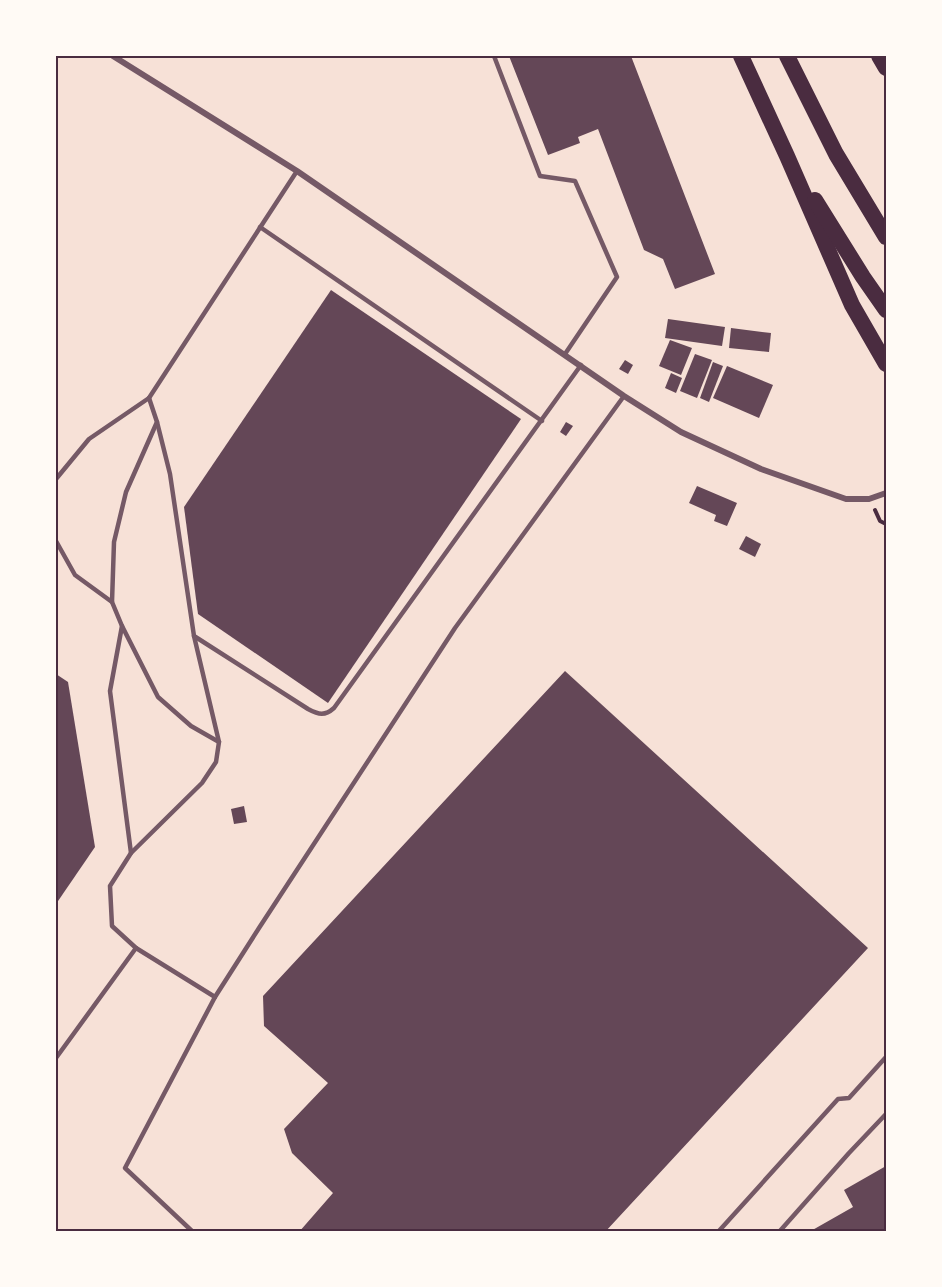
<svg xmlns="http://www.w3.org/2000/svg" width="942" height="1287" viewBox="0 0 942 1287" font-family="Karla,sans-serif">
	<style>
		.building { fill: #644757 }
		.lines { fill: none; stroke-linecap: round; stroke-linejoin: round }
		.path { stroke: #4a2c40; stroke-width: 4 }
		.service { stroke: #755966; stroke-width: 4.5 }
		.minor { stroke: #755966; stroke-width: 6 }
		.trunk { stroke: #4a2c40; stroke-width: 16 }
		.neatline { fill: none; stroke: #4a2c40; stroke-width: 2 }
	</style>
	<rect width="100%" height="100%" fill="#f7e1d7"/>
	<g class="building">
		<polygon points="509,56 631,56 715,274 675,289 663,259 644,250 598,129 578,137 580,143 548,155"/>
		<polygon points="331,290 521,419 328,703 198,614 184,507"/>
		<polygon points="668,319 725,327 722,346 665,338"/>
		<polygon points="731,328 771,333 769,352 729,348"/>
		<polygon points="670,340 692,348 681,375 659,366"/>
		<polygon points="695,354 712,360 697,398 680,391"/>
		<polygon points="625,360 633,365 628,374 619,369"/>
		<polygon points="713,362 723,366 709,402 700,398"/>
		<polygon points="727,366 773,385 759,418 713,398"/>
		<polygon points="671,373 682,378 676,393 665,388"/>
		<polygon points="566,422 573,426 566,436 560,432"/>
		<polygon points="697,486 737,503 727,526 714,521 716,515 689,503"/>
		<polygon points="746,536 761,544 755,557 739,549"/>
		<polygon points="565,671 868,948 605,1232 299,1232 333,1193 292,1153 284,1129 328,1083 264,1026 263,996"/>
		<polygon points="56,674 68,682 95,847 56,904"/>
		<polygon points="244,806 247,822 234,824 231,809"/>
		<polygon points="886,1166 886,1232 809,1232 853,1207 844,1190"/>
	</g>
	<g class="lines">
		<polyline class="path" points="875,510 880,521 886,524"/>
		<g class="service">
			<polyline points="494,56 540,176 575,181 617,277 565,354"/>
			<polyline points="260,227 542,421"/>
			<path d="M157,422L170,474L194,636L308,709C319,715 325,716 334,708L581,365"/>
			<polyline points="56,479 89,439 149,398 297,171"/>
			<polyline points="56,541 75,575 112,602"/>
			<polyline points="122,626 158,697 191,726 219,742"/>
			<polyline points="131,853 202,783 216,762 219,742 194,636"/>
			<polyline points="136,948 215,997"/>
			<polyline points="56,1058 136,948 112,926 110,886 131,853 110,691 122,626 112,602 114,542 126,492 157,422 149,398"/>
			<polyline points="193,1232 125,1168 215,997 259,928 455,628 624,396"/>
			<polyline points="718,1232 838,1099 849,1098 886,1057"/>
			<polyline points="779,1232 849,1153 886,1114"/>
		</g>
		<polyline class="minor" points="113,56 297,171 624,396 681,432 761,469 846,499 869,499 886,493"/>
		<g class="trunk">
			<polyline points="741,56 787,156 852,305 886,364"/>
			<polyline points="787,56 836,154 886,237"/>
			<polyline points="879,56 886,68"/>
			<polyline points="815,200 863,277 886,310"/>
		</g>
	</g>
	<rect width="942" height="1287" fill="none" stroke="#fffaf5" stroke-width="114"/>
	<rect x="57" y="57" width="828" height="1173" class="neatline"/>
</svg>
